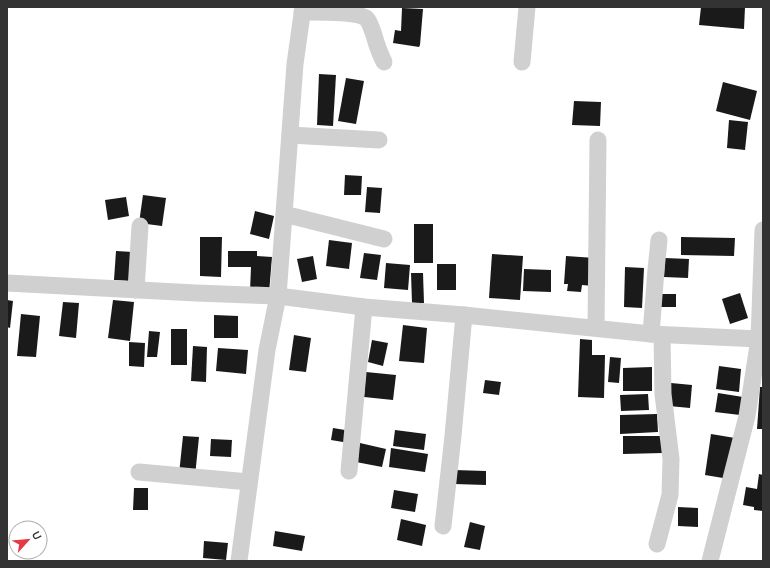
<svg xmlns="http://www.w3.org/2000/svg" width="770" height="568" viewBox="0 0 770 568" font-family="Cabin,sans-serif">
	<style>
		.building { fill: #1a1a1a }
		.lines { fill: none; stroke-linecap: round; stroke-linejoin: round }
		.minor { stroke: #d0d0d0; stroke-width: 17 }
	</style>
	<rect width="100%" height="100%" fill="#fff"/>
	<g class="building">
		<polygon points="701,7 745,7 744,29 699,25"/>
		<polygon points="402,8 423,9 420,45 419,47 393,43 395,30 401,31"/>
		<polygon points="319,74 336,75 333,126 317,125"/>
		<polygon points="346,78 364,81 356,124 338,121"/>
		<polygon points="723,82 757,91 750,120 716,111"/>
		<polygon points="574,101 601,102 600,126 572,125"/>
		<polygon points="729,120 748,122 745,150 727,148"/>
		<polygon points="345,175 362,176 361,195 344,195"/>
		<polygon points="367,187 382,188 380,213 365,212"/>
		<polygon points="143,195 166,198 162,226 139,223"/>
		<polygon points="126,197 129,216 108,220 105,200"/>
		<polygon points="255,211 274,216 269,239 250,234"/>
		<rect x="414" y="224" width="19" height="39"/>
		<polygon points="200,237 222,237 221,277 200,276"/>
		<polygon points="681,237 735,238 734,256 681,255"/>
		<polygon points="329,240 352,243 349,269 326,266"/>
		<polygon points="116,251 133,252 132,281 114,280"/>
		<polygon points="228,251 257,251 257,256 272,257 269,293 250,291 251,267 228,267"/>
		<polygon points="364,253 381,255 377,280 360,278"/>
		<polygon points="492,254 523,256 520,300 489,298"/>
		<polygon points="313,256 317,279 302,282 297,259"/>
		<polygon points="566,256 595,258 593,286 582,285 581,292 567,291 568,284 564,284"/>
		<polygon points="665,258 689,259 688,278 664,277"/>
		<polygon points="386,263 410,265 408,290 384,288"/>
		<rect x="437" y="264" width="19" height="26"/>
		<polygon points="625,267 644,268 642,308 624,307"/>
		<polygon points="524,269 551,270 551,292 523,291"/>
		<polygon points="411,273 423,273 424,303 412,303"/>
		<polygon points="740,293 748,318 730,324 722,299"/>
		<rect x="657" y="294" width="19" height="13"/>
		<polygon points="7,300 13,301 10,328 7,327"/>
		<polygon points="113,300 134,302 130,341 108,338"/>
		<polygon points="63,302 79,303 76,338 59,336"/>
		<polygon points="21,314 40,316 36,357 17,356"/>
		<polygon points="214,315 238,316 238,338 214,338"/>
		<polygon points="403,325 427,328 424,363 399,361"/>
		<rect x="171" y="329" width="16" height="36"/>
		<polygon points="149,331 160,332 157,357 147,357"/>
		<polygon points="294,335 311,338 306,372 289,370"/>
		<polygon points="580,339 592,340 592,355 605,355 604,398 578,397"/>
		<polygon points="372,340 388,343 383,366 368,362"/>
		<polygon points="129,342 145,343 144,367 129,366"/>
		<polygon points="193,346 207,347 206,382 191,381"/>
		<polygon points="218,348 248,350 246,374 216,371"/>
		<polygon points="610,357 621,358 619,383 608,382"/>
		<polygon points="719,366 741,369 739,392 716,389"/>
		<polygon points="652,367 652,391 623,391 623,368"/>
		<polygon points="366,372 396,375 393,400 364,397"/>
		<polygon points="485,380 501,382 499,395 483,393"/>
		<polygon points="671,383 692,385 690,408 669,406"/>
		<polygon points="760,387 763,387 763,429 757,429"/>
		<polygon points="718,393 743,397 740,415 715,412"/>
		<polygon points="648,394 649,410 621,411 620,395"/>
		<polygon points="657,414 658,432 620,434 620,415"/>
		<polygon points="333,428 351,431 349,443 331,440"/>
		<polygon points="395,430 426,434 424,450 393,446"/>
		<polygon points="711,434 735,438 729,479 705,475"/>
		<polygon points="183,436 199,437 195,476 179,474"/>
		<polygon points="623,436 663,436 663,453 623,454"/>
		<polygon points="211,439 232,440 231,457 210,456"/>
		<polygon points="360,443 386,449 382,467 356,462"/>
		<polygon points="391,448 428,454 425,472 389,467"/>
		<polygon points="454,470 486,471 486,485 454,484"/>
		<polygon points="759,474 763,475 763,511 754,510 754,507 743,505 746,487 757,489"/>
		<polygon points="134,488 148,488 148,510 133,510"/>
		<polygon points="394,490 418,494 415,512 391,508"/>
		<polygon points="678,507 698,508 698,527 678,526"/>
		<polygon points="401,519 426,525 422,546 397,540"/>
		<polygon points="470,522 485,526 480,550 464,547"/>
		<polygon points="275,531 305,536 302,551 273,546"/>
		<polygon points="204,541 228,543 226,560 203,558"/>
	</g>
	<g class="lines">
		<g class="minor">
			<path d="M302,12C314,12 361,11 367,19C372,26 374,36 377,45C379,51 381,56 384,62"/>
			<polyline points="522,62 527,7"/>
			<polyline points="290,135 379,140"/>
			<polyline points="284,214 384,239"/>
			<polyline points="7,283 196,293 278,296 364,307 464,315 651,334 759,339 763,230"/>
			<polyline points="136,290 140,226"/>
			<polyline points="596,328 598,140"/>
			<polyline points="651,334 656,270 659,240"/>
			<polyline points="349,471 364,307"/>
			<polyline points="139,472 249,482"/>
			<polyline points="443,526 453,436 464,315"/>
			<polyline points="657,544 670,495 671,459 663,394 662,335"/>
			<polyline points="239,561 267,350 278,296 295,64 303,7"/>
			<polyline points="710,561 747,416 759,339"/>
		</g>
	</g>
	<rect width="770" height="568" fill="none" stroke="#333333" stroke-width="16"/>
	<g transform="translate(28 540) rotate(63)"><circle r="19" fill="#ffffff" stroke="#adadad"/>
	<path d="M0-3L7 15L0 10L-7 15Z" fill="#e63946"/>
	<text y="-6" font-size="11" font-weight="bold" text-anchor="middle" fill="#333333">U</text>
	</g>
</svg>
